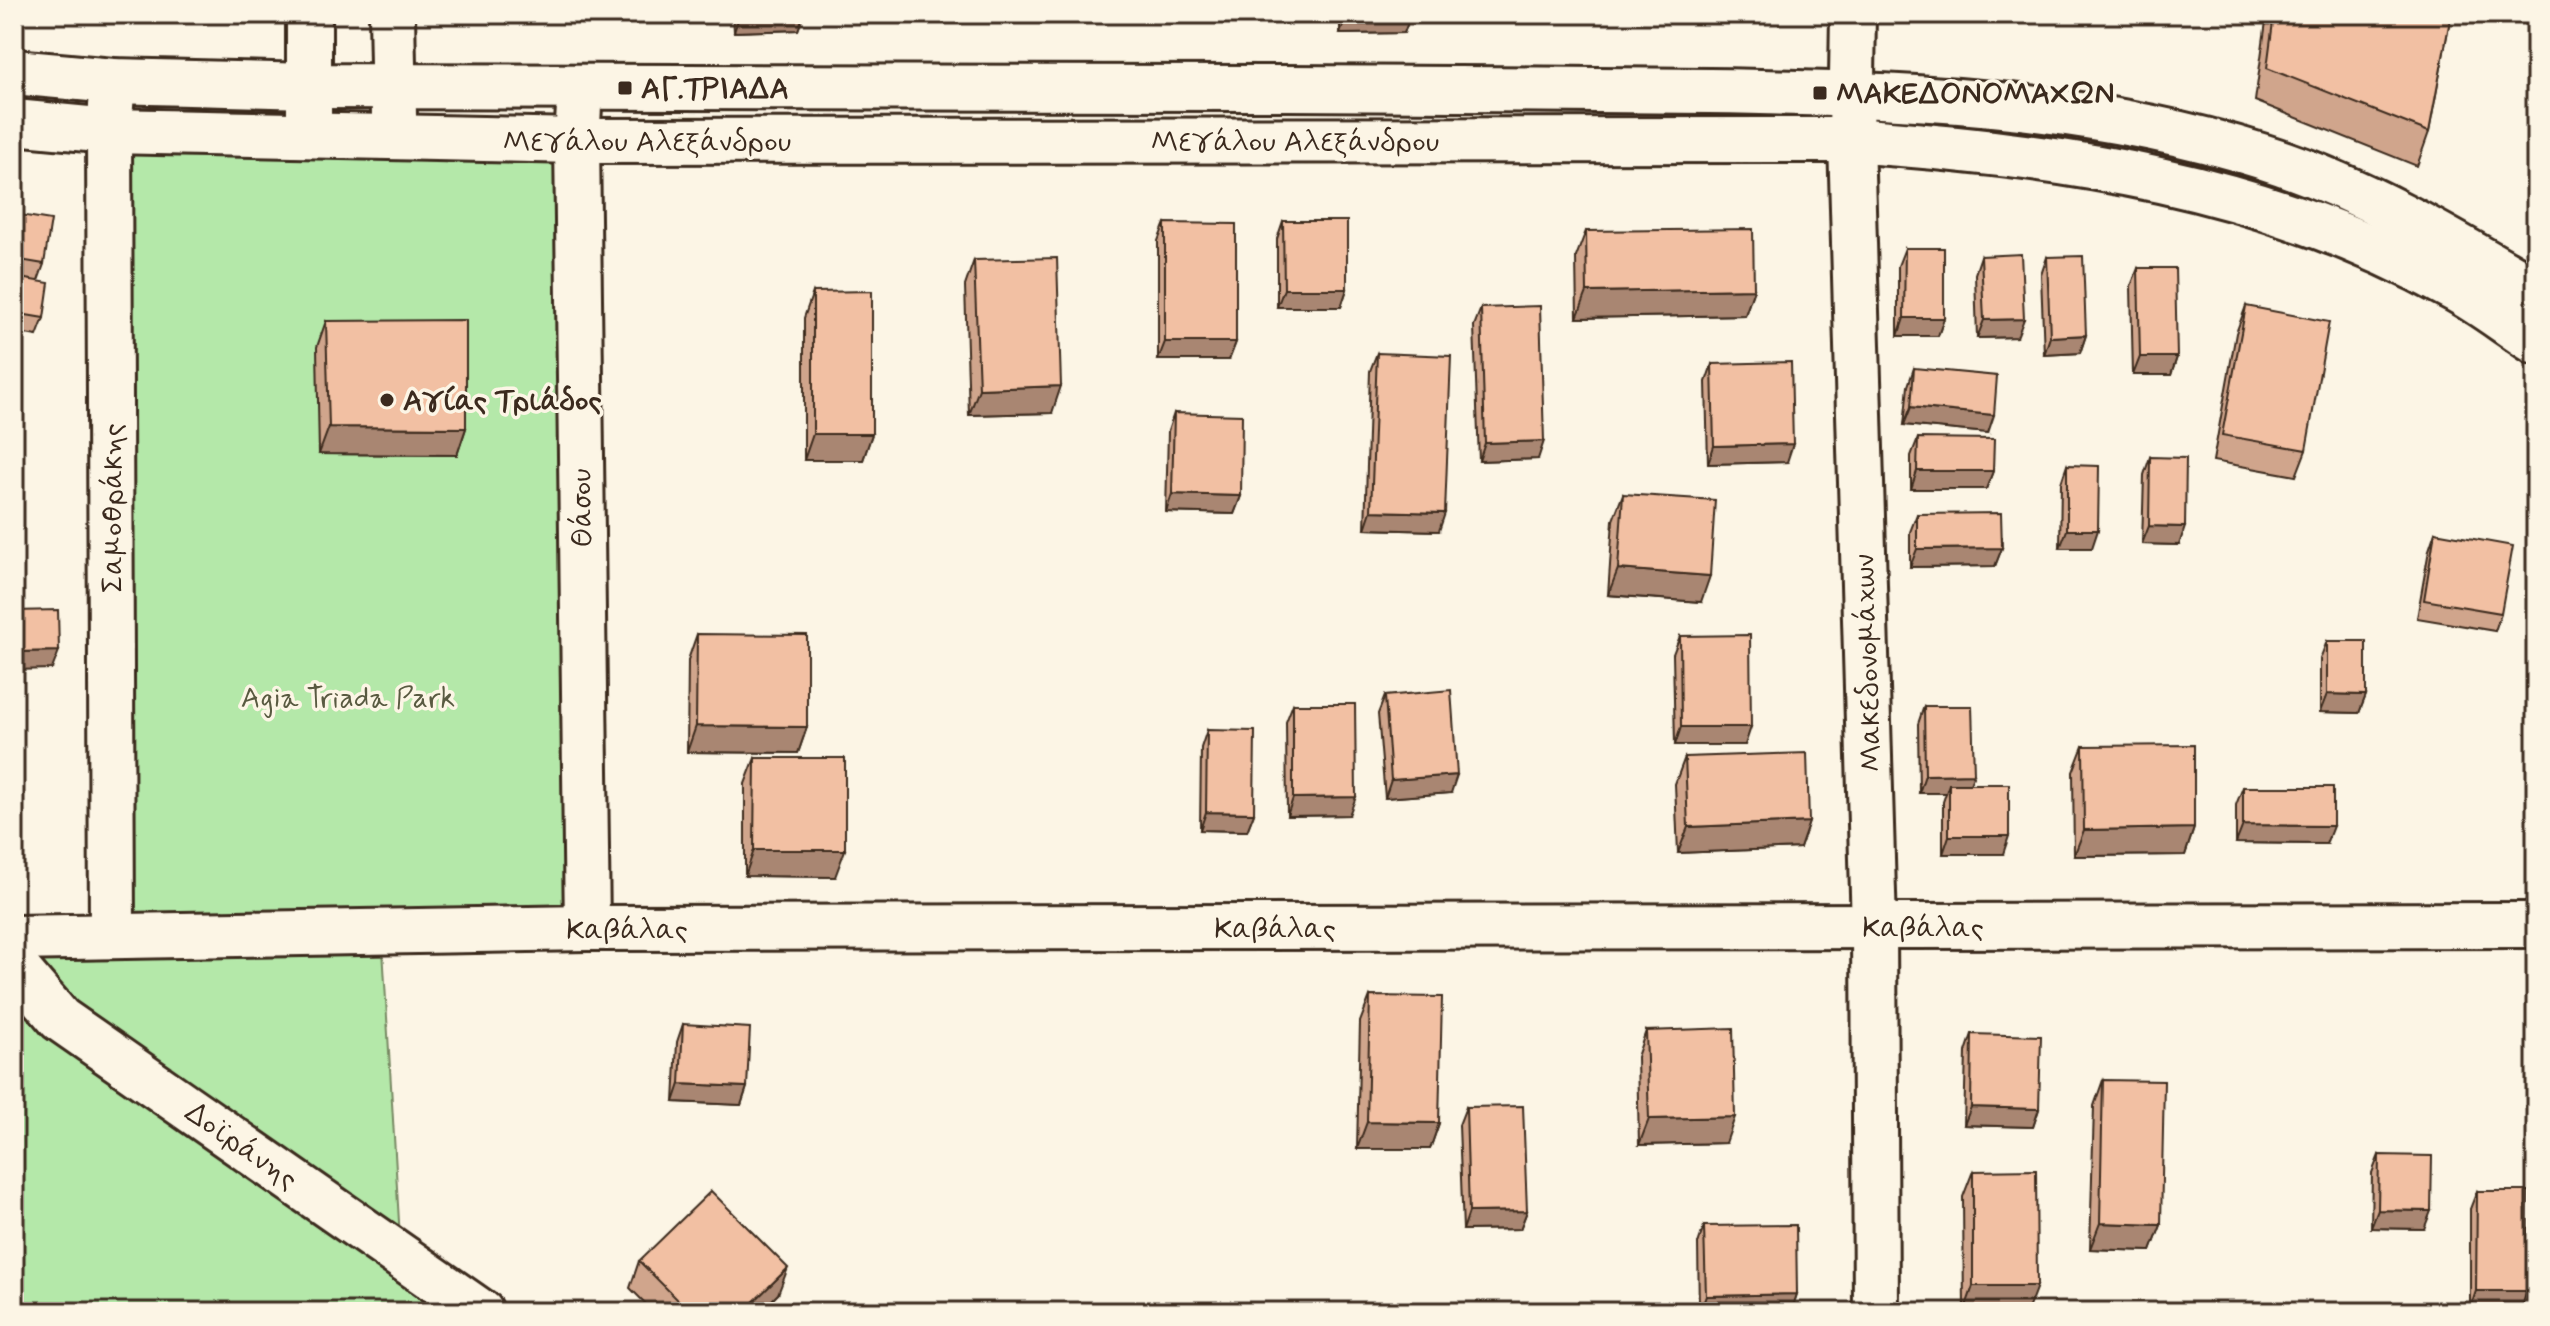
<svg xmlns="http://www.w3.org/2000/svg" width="2550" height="1326" viewBox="0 0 2550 1326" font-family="Mynerve,sans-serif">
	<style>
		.green { fill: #b4e8a9; stroke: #788964; stroke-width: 2 }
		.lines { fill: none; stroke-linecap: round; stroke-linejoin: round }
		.minor-casing { stroke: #3b2a1e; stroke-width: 50 }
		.tertiary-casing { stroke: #3b2a1e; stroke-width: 50 }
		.minor { stroke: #fcf5e5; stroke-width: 44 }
		.tertiary { stroke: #fcf5e5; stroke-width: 44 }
		.wall { fill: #d0a58c; stroke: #3b2a1e; stroke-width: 2 }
		.shaded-wall { fill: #a98672; stroke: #3b2a1e; stroke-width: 2 }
		.building { fill: #f2c0a3; stroke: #3b2a1e; stroke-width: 2 }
		.poi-dot { fill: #3b2a1e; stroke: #fcf5e5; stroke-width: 3 }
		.labels { text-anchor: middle; stroke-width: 7; stroke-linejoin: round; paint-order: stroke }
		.poi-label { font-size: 30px; font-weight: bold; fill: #3b2a1e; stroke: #fcf5e5; text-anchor: start }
		.street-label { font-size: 30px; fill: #3b2a1e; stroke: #fcf5e5 }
		.park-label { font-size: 30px; fill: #595a41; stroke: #fcf5e5 }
	</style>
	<rect width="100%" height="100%" fill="#fcf5e5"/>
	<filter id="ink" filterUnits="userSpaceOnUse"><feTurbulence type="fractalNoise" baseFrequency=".0125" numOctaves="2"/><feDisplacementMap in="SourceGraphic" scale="16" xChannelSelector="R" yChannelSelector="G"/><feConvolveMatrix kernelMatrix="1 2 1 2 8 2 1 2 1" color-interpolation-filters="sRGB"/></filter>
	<g filter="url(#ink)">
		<polygon class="green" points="109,131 577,141 587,928 382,932 401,1256 481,1312 14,1312 14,938 112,936"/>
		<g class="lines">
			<defs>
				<g id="minor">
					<polyline points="1853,14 1851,140 1874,927 1876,1312"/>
					<polyline points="580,89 577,141 587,928"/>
					<polyline points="112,936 109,131 113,81"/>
					<polyline points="14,938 587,928 2536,925"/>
					<polyline points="14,965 60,1019 481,1312"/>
				</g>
				<g id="tertiary">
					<polyline points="309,14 309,116"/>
					<polyline points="392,14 394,116"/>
					<path d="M14,72L113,81L309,86C635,88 962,87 1288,88C1428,89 1569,89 1709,91C1893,94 2084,100 2261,156C2360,187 2448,239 2536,291"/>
					<path d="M14,122L109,131L577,141L1851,140C2066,156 2262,182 2455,289C2483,304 2509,325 2536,342"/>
				</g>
			</defs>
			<use href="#minor" class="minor-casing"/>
			<use href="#tertiary" class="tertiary-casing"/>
			<use href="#minor" class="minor"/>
			<use href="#tertiary" class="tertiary"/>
		</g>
		<g class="wall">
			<polygon points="733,14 804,14 798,30 734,32"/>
			<polygon points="1340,14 1411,14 1404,33 1340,34"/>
			<polygon points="2267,14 2451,14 2429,132 2417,166 2255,101"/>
			<polygon points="14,214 44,264 38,281 44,318 37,336 14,332"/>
			<polygon points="1283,221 1347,289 1341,307 1277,307 1277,239"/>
			<polygon points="1165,223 1236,342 1229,360 1158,360 1158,241"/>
			<polygon points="1586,231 1754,289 1745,315 1577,318 1576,257"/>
			<polygon points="1905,248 1944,318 1938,336 1898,336 1898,266"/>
			<polygon points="1981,256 2017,337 1977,338 1975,274"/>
			<polygon points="2047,257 2086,335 2080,353 2044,355 2041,275"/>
			<polygon points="974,260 1052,413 969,415 965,286"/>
			<polygon points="2138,268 2177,357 2171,375 2133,375 2131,286"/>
			<polygon points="813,292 872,434 863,460 804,460 804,318"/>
			<polygon points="2246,306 2306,450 2296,476 2213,461 2236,333"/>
			<polygon points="1481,308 1538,459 1479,461 1474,326"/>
			<polygon points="326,321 466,428 457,455 319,454 317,347"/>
			<polygon points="1377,353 1439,531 1365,529 1370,371"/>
			<polygon points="1712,364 1787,462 1708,464 1706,382"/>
			<polygon points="1914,368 1988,433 1904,425 1908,386"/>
			<polygon points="1174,413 1241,496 1234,514 1166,512 1168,431"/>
			<polygon points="1918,438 1993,471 1986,489 1911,489 1911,456"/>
			<polygon points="2150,457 2179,545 2142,544 2144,475"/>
			<polygon points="2067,465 2092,548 2060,548 2061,483"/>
			<polygon points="1623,494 1701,602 1608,595 1613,520"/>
			<polygon points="1917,514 2002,548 1995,566 1910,567 1910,532"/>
			<polygon points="2435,532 2501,613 2495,631 2417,618 2429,550"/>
			<polygon points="697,634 807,727 798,753 687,752 688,660"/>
			<polygon points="1680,636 1745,745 1675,745 1673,654"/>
			<polygon points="2327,641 2366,695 2359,713 2320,712 2320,659"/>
			<polygon points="1385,696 1451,793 1385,798 1378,714"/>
			<polygon points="1293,704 1349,815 1287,816 1286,722"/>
			<polygon points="1924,706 1974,774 1970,784 2003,854 1943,854 1943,802 1946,793 1919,793 1918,724"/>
			<polygon points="1207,730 1254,813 1247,831 1200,830 1201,748"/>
			<polygon points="2083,746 2194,828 2185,855 2074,856 2073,772"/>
			<polygon points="1685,757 1809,822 1800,848 1678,853 1675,784"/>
			<polygon points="755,758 835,877 745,876 745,784"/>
			<polygon points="2243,787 2326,844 2236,843 2236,805"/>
			<polygon points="1370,996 1439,1123 1430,1149 1357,1149 1360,1022"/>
			<polygon points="683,1024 747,1087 741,1105 674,1102 677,1042"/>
			<polygon points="1646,1031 1726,1143 1639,1145 1637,1057"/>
			<polygon points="1972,1034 2039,1109 2033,1127 1964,1125 1966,1052"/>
			<polygon points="2103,1080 2161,1225 2151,1251 2090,1249 2094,1106"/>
			<polygon points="1466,1107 1527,1211 1520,1229 1463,1230 1459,1125"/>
			<polygon points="2379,1155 2424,1229 2371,1228 2372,1173"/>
			<polygon points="1973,1171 2027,1312 1964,1312 1963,1197"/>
			<polygon points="2477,1191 2527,1291 2521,1309 2470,1309 2470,1209"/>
			<polygon points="1704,1226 1797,1294 1791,1312 1699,1312 1698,1244"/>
			<polygon points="639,1261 778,1294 760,1312 654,1312 630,1288"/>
		</g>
		<g class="shaded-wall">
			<polygon points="740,14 804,14 798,30 734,32"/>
			<polygon points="1141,14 1204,14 1203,17 1140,17"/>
			<polygon points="1347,14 1411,14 1404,33 1340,34"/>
			<polygon points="1284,289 1347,289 1341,307 1277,307"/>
			<polygon points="1754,289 1745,315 1577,318 1587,292"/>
			<polygon points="1904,318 1944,318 1938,336 1898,336"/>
			<polygon points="2024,319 2017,337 1977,338 1984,320"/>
			<polygon points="2086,335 2080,353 2044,355 2050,337"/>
			<polygon points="1165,342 1236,342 1229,360 1158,360"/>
			<polygon points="2140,357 2177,357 2171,375 2133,375"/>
			<polygon points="1061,386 1052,413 969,415 979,389"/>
			<polygon points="1911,407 1994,415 1988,433 1904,425"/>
			<polygon points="329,427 466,428 457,455 319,454"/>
			<polygon points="813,434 872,434 863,460 804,460"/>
			<polygon points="1544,441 1538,459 1479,461 1485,443"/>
			<polygon points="1793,444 1787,462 1708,464 1714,446"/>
			<polygon points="1917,471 1993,471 1986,489 1911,489"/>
			<polygon points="1172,494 1241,496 1234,514 1166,512"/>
			<polygon points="1371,511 1445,513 1439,531 1365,529"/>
			<polygon points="2149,526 2185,527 2179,545 2142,544"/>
			<polygon points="2067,530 2098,530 2092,548 2060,548"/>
			<polygon points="2002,548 1995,566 1910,567 1917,549"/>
			<polygon points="1618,569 1710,576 1701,602 1608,595"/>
			<polygon points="59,651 52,669 14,670 14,652"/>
			<polygon points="2327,694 2366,695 2359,713 2320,712"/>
			<polygon points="696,726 807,727 798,753 687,752"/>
			<polygon points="1681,727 1751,727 1745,745 1675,745"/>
			<polygon points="1974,774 1967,792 1949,784 1946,793 1919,793 1925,775"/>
			<polygon points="1457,775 1451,793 1385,798 1391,780"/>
			<polygon points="1356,797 1349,815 1287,816 1293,798"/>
			<polygon points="1206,812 1254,813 1247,831 1200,830"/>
			<polygon points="1809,822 1800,848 1678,853 1688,827"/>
			<polygon points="2243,825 2333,826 2326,844 2236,843"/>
			<polygon points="2194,828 2185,855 2074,856 2084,830"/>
			<polygon points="1949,836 2009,836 2003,854 1943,854"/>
			<polygon points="754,850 845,850 835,877 745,876"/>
			<polygon points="680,1084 747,1087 741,1105 674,1102"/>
			<polygon points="1971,1107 2039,1109 2033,1127 1964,1125"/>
			<polygon points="1735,1117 1726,1143 1639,1145 1649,1119"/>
			<polygon points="1367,1122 1439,1123 1430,1149 1357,1149"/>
			<polygon points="2378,1210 2431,1211 2424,1229 2371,1228"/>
			<polygon points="1527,1211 1520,1229 1463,1230 1469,1212"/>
			<polygon points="2100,1223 2161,1225 2151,1251 2090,1249"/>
			<polygon points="788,1268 778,1294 760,1312 743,1312"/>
			<polygon points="1973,1286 2037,1286 2027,1312 1964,1312"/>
			<polygon points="2476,1291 2527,1291 2521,1309 2470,1309"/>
			<polygon points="1797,1294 1791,1312 1700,1312 1706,1296"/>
		</g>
		<g class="building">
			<polygon points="2274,14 2451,14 2429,132 2267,68"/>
			<polygon points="14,214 51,220 44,264 14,259"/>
			<polygon points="1283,221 1347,221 1347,289 1284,289"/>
			<polygon points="1165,223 1236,224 1236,342 1165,342"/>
			<polygon points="1753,229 1754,289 1587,292 1586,231"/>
			<polygon points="1905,248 1944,248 1944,318 1904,318"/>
			<polygon points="2021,254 2024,319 1984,320 1981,256"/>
			<polygon points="2083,256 2086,335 2050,337 2047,257"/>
			<polygon points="1057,258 1061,386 979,389 974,260"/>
			<polygon points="2138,268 2175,268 2177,357 2140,357"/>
			<polygon points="14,277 49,283 44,318 14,313"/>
			<polygon points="872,291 872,434 813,434 813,292"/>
			<polygon points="1540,306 1544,441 1485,443 1481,308"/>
			<polygon points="2246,306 2329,322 2306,450 2222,435"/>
			<polygon points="466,320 466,428 329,427 326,321"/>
			<polygon points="1377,353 1451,356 1445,513 1371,511"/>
			<polygon points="1791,362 1793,444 1714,446 1712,364"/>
			<polygon points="1914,368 1997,376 1994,415 1911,407"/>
			<polygon points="1174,413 1242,415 1241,496 1172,494"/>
			<polygon points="1918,438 1994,439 1993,471 1917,471"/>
			<polygon points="2150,457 2186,458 2185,527 2149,526"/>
			<polygon points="2067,465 2099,466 2098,530 2067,530"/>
			<polygon points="1623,494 1715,500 1710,576 1618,569"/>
			<polygon points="2001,513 2002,548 1917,549 1917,514"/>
			<polygon points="2435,532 2513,546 2501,613 2424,600"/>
			<polygon points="58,610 59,651 14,652 14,611"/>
			<polygon points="697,634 807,635 807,727 696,726"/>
			<polygon points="1750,635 1751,727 1681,727 1680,636"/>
			<polygon points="2327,641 2366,641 2366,695 2327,694"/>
			<polygon points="1451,690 1457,775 1391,780 1385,696"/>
			<polygon points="1293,704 1355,704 1356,797 1293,798"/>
			<polygon points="1924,706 1972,706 1974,774 1925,775"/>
			<polygon points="1207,730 1255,731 1254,813 1206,812"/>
			<polygon points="2194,745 2194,828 2084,830 2083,746"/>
			<polygon points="1807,753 1809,822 1688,827 1685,757"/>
			<polygon points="755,758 845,758 845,850 754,850"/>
			<rect x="1949" y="784" width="60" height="52"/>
			<polygon points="2243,787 2333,787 2333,826 2243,825"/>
			<polygon points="1370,996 1442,997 1439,1123 1367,1122"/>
			<polygon points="683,1024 750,1028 747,1087 680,1084"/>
			<polygon points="1733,1028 1735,1117 1649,1119 1646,1031"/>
			<polygon points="1972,1034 2041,1036 2039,1109 1971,1107"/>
			<polygon points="2103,1080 2164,1081 2161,1225 2100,1223"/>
			<polygon points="1523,1106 1527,1211 1469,1212 1466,1107"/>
			<polygon points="2379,1155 2432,1156 2431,1211 2378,1210"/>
			<polygon points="2036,1170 2037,1286 1973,1286 1973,1171"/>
			<polygon points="711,1191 788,1268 743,1312 690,1312 639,1261"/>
			<polygon points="2477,1191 2528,1191 2527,1291 2476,1291"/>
			<polygon points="1796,1225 1797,1294 1706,1296 1704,1226"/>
		</g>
	</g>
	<g class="poi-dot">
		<rect x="617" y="80" width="16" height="16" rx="4"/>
		<rect x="1812" y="85" width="16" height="16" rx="4"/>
		<circle cx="387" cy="400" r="8"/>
	</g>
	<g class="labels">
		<g class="poi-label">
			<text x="641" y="98">ΑΓ.ΤΡΙΑΔΑ</text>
			<text x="1836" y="103">ΜΑΚΕΔΟΝΟΜΑΧΩΝ</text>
			<text x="403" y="410">Αγίας Τριάδος</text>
		</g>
		<g class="street-label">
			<text x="647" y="151">Μεγάλου Αλεξάνδρου</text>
			<text x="1295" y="151">Μεγάλου Αλεξάνδρου</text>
			<text transform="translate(112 508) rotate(-90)" y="10">Σαμοθράκης</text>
			<text transform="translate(581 508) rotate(-91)" y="10">Θάσου</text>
			<text transform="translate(1867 663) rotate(-92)" y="10">Μακεδονομάχων</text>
			<text x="1923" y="937">Καβάλας</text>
			<text x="1275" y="938">Καβάλας</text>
			<text x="627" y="939">Καβάλας</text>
			<text transform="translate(242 1145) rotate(35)" y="10">Δοϊράνης</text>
		</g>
		<g class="park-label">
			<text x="348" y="707">Agia Triada Park</text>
		</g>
	</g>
	<rect width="2550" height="1326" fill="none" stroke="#fcf5e5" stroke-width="48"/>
	<rect x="24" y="24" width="2502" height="1278" fill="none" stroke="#3b2a1e" stroke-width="3" filter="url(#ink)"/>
</svg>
